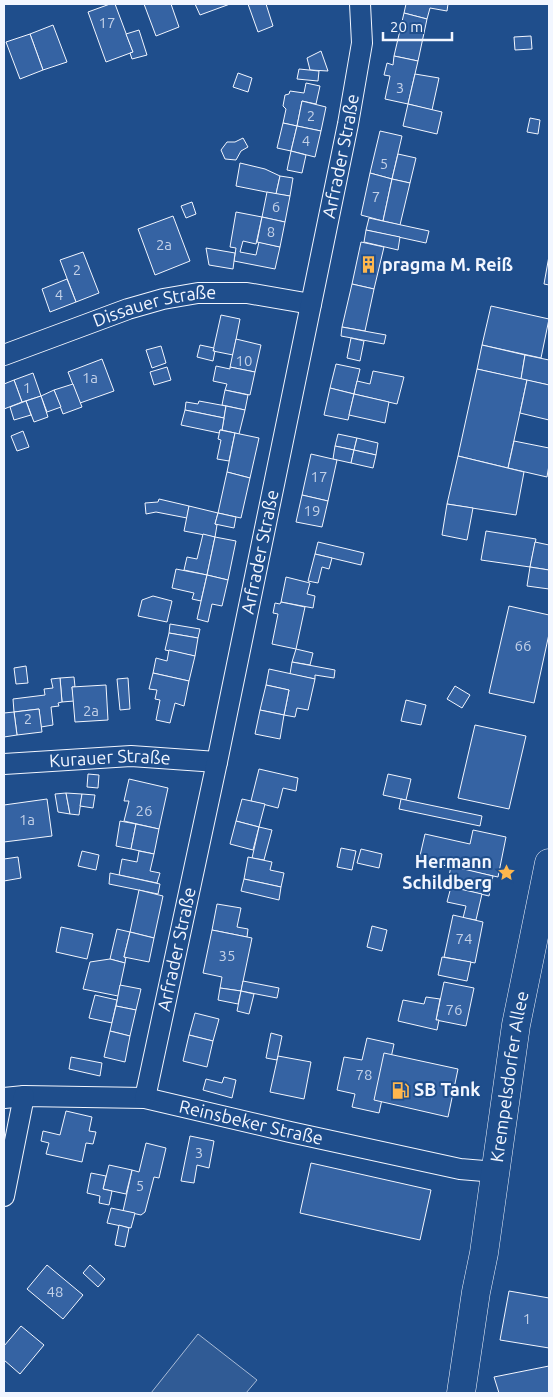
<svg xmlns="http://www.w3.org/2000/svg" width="553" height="1397" viewBox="0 0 553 1397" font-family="Ubuntu,sans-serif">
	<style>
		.built { fill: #305b95; stroke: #a8bbd7 }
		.building { fill: #3563a3; stroke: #f2f6ff }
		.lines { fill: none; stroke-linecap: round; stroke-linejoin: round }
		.street-casing { stroke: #f2f6ff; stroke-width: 22 }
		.primary-casing { stroke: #f2f6ff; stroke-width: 29 }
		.street { stroke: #1f4e8c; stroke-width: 20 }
		.primary { stroke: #1f4e8c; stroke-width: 28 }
		.labels { text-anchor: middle; stroke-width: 4; stroke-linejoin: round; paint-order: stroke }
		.number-label { font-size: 15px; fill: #c3d1e8 }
		.street-label { font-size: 18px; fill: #f2f6ff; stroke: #1f4e8c }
		.poi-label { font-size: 18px; font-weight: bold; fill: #f2f6ff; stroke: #1f4e8c; text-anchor: start }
	</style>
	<rect width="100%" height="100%" fill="#1f4e8c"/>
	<polygon class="built" points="198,1334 257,1380 246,1393 151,1393"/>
	<g class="building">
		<polygon points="110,4 115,4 133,52 106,62 88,12"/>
		<polygon points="144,4 171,4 179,27 156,36"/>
		<polygon points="195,4 230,4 200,15"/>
		<polygon points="248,4 266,4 273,26 258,32"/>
		<polygon points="406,4 448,4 447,11 430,8 427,19 404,13"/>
		<polygon points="404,13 427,19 418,61 394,56"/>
		<polygon points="53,25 67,62 43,70 30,34"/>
		<polygon points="139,30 147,55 132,59 130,53 133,52 126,34"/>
		<polygon points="30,34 43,70 20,79 6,42"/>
		<polygon points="531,36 532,49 515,50 514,37"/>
		<polygon points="321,51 328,71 310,70 307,58"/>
		<polygon points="394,56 418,61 408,104 385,99 390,76 384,75 387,63 393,65"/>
		<polygon points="299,69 319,71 318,81 297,79"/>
		<polygon points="238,73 252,78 248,92 233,87"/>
		<polygon points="415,74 439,78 432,110 408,104"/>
		<polygon points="306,83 320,86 316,104 302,101 297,126 283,123 286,109 283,106 285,95 289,94 290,91 304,93"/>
		<polygon points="302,101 326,107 321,131 297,126"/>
		<polygon points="408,104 442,112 437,134 403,126"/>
		<polygon points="530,118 540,120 538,134 527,132"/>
		<polygon points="283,123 297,126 291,151 277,148"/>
		<polygon points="297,126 321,131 315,157 291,151"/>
		<polygon points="380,131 402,136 392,179 370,173"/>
		<polygon points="243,138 248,147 241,151 236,160 225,159 221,150 227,142 235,142"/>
		<polygon points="291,151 306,155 302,173 287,170"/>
		<polygon points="398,154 416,158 410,183 392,179"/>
		<polygon points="240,163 265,169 280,176 276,194 236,186"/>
		<polygon points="370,173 392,179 383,221 361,215"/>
		<polygon points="280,176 293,178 290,196 276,194"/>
		<polygon points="392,179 410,183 400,225 383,221"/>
		<polygon points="267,192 290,196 285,222 262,217"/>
		<polygon points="192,202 196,214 186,218 181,206"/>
		<polygon points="236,212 262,217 256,244 243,241 240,252 256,255 259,242 280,247 275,269 234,261 236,248 230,247"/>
		<polygon points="173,216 190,261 155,275 138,229"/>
		<polygon points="262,217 285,222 280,247 257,242"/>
		<polygon points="369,218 429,231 426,243 366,230"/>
		<polygon points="366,230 400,237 398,250 364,242"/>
		<polygon points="361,242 384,247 374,289 352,284"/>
		<polygon points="206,248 235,253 233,269 209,265"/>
		<polygon points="83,252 99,293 76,302 60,260"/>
		<polygon points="549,256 549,285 544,284"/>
		<polygon points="67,279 76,302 50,312 42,289"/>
		<polygon points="352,284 374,289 365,331 342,327"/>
		<polygon points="491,306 549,319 541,358 482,345"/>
		<polygon points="221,315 240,319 233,355 213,351"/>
		<polygon points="342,327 386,335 384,344 341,336"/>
		<polygon points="351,338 364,341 360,361 347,358"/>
		<polygon points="236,339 261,345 255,372 230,367"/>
		<polygon points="200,345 214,348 213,351 215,351 213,361 197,357"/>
		<polygon points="482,345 525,355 521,379 477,369"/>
		<polygon points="161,346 166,363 152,368 146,350"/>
		<polygon points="525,355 549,360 549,385 521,379"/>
		<polygon points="102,359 114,391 80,403 68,372"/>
		<polygon points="336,364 360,369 354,394 330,388"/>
		<polygon points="216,366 230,369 230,367 255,372 250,395 225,390 227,384 213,381"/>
		<polygon points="167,367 171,380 154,385 150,372"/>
		<polygon points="477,369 527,380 508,468 458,456"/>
		<polygon points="373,371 404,377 397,404 354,394 357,381 370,384"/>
		<polygon points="33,373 41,396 22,402 14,380"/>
		<polygon points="14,380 22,402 4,409 4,384"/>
		<polygon points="527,380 549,385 549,420 520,413"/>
		<polygon points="73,384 82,407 63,414 54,390"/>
		<polygon points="330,388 354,394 348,420 324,415"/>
		<polygon points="54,390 61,407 47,412 41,396"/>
		<polygon points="225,390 248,395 245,410 222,405"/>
		<polygon points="354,394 389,402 385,423 349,415"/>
		<polygon points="41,396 48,417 34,422 26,401"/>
		<polygon points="26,401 31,415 14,420 10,407"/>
		<polygon points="199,401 226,406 224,418 185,410 186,402 198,404"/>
		<polygon points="226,406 245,410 239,434 222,430"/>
		<polygon points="185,410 224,418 222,430 220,430 219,433 181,425"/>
		<polygon points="220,430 235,433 229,461 217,459 221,440 218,439"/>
		<polygon points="23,431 29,447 17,451 11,436"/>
		<polygon points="235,433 259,438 250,478 227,472"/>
		<polygon points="338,434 357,438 354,450 335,446"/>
		<polygon points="357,438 378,443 376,455 354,450"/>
		<polygon points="514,441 549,448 549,465 547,477 508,468"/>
		<polygon points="335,446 354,450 351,463 333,459"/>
		<polygon points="354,450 376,455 373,468 351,463"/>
		<polygon points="311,454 337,460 328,501 302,495"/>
		<polygon points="458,456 524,472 516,515 447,504"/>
		<polygon points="227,472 250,478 241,518 218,513"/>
		<polygon points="302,495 328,501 322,527 296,522"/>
		<polygon points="159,499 189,506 187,518 156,512 146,514 145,503 158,502"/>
		<polygon points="447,504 473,508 467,540 442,535"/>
		<polygon points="189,506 218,513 215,524 217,525 215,537 184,531"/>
		<polygon points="218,513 236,517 234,528 215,524"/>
		<polygon points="486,531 536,539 530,567 481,560"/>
		<polygon points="203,534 215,537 207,575 184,570 187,557 197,559"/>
		<polygon points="215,537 236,541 228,580 207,575"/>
		<polygon points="318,542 364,553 361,565 315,554"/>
		<polygon points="535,542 549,545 549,570 530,567"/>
		<polygon points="315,554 332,558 329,569 322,567 318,583 308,581"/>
		<polygon points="530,567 549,570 549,589 527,586"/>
		<polygon points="176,569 207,575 201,601 192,599 194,593 172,588"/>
		<polygon points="207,575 228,580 222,606 212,604 208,622 197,619"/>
		<polygon points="286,577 310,583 307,594 315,596 313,608 281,602"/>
		<polygon points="153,596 172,601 167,622 138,616 142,600"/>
		<polygon points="281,602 305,607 296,649 272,644 278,614 273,613 275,603 280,604"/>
		<polygon points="509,606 549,615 549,634 534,703 489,693"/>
		<polygon points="170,624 200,629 198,638 169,633"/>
		<polygon points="169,633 198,638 195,656 165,650"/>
		<polygon points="296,649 313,653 310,665 292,662"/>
		<polygon points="169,650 195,656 189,681 153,673 156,658 167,661"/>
		<polygon points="292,662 335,670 334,678 315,675 315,679 290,674"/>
		<polygon points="26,666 28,683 16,684 14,668"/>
		<polygon points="269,669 315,679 308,710 297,708 295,717 284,715 289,690 266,685"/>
		<polygon points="153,673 189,681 184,706 175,703 170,723 156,720 160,700 155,699 157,690 149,689"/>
		<polygon points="74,677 75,687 72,687 74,701 62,702 60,678"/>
		<polygon points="60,678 62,702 58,703 59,706 51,707 53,725 41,727 39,709 14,712 13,699 45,695 44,689 53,688 51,679"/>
		<polygon points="128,678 130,709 120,710 117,679"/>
		<polygon points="106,685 108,720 75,722 72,687"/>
		<polygon points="266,685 289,690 284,715 260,710"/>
		<polygon points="455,686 470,695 462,708 447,699"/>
		<polygon points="406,700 426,705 421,725 401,721"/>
		<polygon points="39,709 42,732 17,735 14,712"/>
		<polygon points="260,710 284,715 280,739 255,734"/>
		<polygon points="14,712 17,735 4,737 4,713"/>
		<polygon points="475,725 526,736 509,809 458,798"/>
		<polygon points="259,769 298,778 296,791 283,788 278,808 251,801"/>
		<polygon points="88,774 99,775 98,788 87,787"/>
		<polygon points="388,774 411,779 406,800 383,795"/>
		<polygon points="129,779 168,788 159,829 124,821 129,801 124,801"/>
		<polygon points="66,793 70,814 58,812 55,794"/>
		<polygon points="66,793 82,794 79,815 70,814"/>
		<polygon points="82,794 95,795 93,808 80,806"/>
		<polygon points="47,799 52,836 4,842 4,805"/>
		<polygon points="242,799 265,804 259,827 236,821"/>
		<polygon points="401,799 482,816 480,826 399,809"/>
		<polygon points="120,821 136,824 131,849 116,846"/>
		<polygon points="236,821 259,827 253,850 230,844"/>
		<polygon points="136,824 159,829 154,854 131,849"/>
		<polygon points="259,827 272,830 264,860 252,858"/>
		<polygon points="473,830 506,837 498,877 419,860 425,834 470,844"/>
		<polygon points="341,848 356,851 352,870 337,867"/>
		<polygon points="361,849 382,854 379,868 357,863"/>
		<polygon points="82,851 99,855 96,870 78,866"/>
		<polygon points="139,851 154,854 150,871 160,873 157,883 119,875 122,859 137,862"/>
		<polygon points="18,857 21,878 4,881 4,859"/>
		<polygon points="248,857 272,862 270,870 284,873 281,887 244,879"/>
		<polygon points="451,866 493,876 489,896 447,886"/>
		<polygon points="110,873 160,884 158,894 109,884"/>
		<polygon points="244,879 281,887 279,900 241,891"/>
		<polygon points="451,887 482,894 476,920 463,918 466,906 447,902"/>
		<polygon points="139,890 163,896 154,938 130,932"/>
		<polygon points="217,904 241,908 237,927 248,929 247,937 212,930"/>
		<polygon points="453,915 483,922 475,963 444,957"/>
		<polygon points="372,926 387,930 382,951 367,947"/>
		<polygon points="61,927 93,934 87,959 56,952"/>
		<polygon points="117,929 130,932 124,957 126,957 125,963 110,959"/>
		<polygon points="212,930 252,938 241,991 220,988 222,977 203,973"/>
		<polygon points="130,932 154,938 149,962 124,957"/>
		<polygon points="442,957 471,962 467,981 438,975"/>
		<polygon points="110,959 125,963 118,996 83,989 90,962"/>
		<polygon points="243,981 279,988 277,998 241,991"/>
		<polygon points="444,982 474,988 466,1026 436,1020"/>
		<polygon points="120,985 141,989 136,1010 116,1006"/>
		<polygon points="220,988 241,991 238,1004 218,1000"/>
		<polygon points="241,991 254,994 249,1014 237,1011"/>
		<polygon points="95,995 117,1000 112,1023 89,1018"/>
		<polygon points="426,997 440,999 436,1020 439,1020 437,1030 398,1021 403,1000 424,1004"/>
		<polygon points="116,1006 136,1010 130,1036 110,1031"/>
		<polygon points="195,1013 219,1019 213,1041 189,1035"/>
		<polygon points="110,1031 130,1036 125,1062 104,1057"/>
		<polygon points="271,1033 282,1036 277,1060 266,1058"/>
		<polygon points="189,1035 213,1041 207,1067 183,1061"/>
		<polygon points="367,1038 394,1044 379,1113 352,1107 355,1094 337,1090 344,1057 362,1060"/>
		<polygon points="384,1053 458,1069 448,1117 374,1100"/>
		<polygon points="278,1056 311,1062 304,1099 270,1092"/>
		<polygon points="71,1057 102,1063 100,1076 69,1069"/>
		<polygon points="224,1077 236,1080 232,1098 203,1090 206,1079 222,1083"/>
		<polygon points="66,1111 92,1117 89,1131 96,1132 93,1144 86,1143 82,1162 46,1154 49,1143 41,1141 43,1131 60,1135"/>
		<polygon points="190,1136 214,1141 209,1168 197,1165 194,1183 181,1181"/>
		<polygon points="146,1143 166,1148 159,1178 154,1177 145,1212 141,1215 123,1211 132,1170 139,1172"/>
		<polygon points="311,1163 431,1190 420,1240 300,1213"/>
		<polygon points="109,1165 132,1170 126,1194 103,1189"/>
		<polygon points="91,1173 106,1176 103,1189 112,1191 109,1205 99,1203 100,1196 87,1193"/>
		<polygon points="111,1208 135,1213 131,1228 107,1223"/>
		<polygon points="119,1225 129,1228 125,1247 115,1245"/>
		<polygon points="47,1265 83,1295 63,1319 27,1289"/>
		<polygon points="90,1265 105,1279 98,1287 83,1273"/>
		<polygon points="509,1291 549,1298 549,1348 500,1340"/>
		<polygon points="21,1326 44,1345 20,1374 4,1360 4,1346"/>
		<polygon points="549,1366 549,1393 499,1393 494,1377"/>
	</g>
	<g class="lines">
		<defs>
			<g id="street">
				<path id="s1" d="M4,355L128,309L163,299L198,293H247L311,304"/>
				<path id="s2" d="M4,764L131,756L217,762"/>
				<path id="s3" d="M4,1098L24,1096L145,1098L290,1132L460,1169L496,1172"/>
				<path id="s4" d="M145,1098L217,762L348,124L362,43L360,4"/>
				<polyline points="4,1196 24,1096"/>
			</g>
			<g id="primary">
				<path id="s5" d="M461,1393L476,1292L484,1253L516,1025L549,863"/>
			</g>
		</defs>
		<use href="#street" class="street-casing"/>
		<use href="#primary" class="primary-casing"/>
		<use href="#street" class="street"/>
		<use href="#primary" class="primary"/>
	</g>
	<defs>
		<symbol id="building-bare" viewBox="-9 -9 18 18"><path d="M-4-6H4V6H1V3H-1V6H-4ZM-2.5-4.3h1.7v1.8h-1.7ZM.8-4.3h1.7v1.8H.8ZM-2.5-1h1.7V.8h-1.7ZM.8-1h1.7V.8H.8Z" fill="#ffb74d" stroke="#1f4e8c" stroke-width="2.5" paint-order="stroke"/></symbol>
		<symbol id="sight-bare" viewBox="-9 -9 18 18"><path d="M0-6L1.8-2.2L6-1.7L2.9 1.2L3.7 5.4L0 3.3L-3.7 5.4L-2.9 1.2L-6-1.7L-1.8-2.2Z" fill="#ffb74d" stroke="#1f4e8c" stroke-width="2.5" paint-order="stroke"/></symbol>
		<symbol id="fuel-bare" viewBox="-9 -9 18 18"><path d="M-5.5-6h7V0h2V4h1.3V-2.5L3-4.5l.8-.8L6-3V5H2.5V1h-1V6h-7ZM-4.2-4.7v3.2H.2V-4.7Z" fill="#ffb74d" stroke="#1f4e8c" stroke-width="2.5" paint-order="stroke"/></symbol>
	</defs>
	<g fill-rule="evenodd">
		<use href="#building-bare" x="356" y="252" width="25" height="25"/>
		<use href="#sight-bare" x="494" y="860" width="25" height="25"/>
		<use href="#fuel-bare" x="388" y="1078" width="25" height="25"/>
	</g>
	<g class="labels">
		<g class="number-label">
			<text x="107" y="28">17</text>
			<text x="400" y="93">3</text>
			<text x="311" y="121">2</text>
			<text x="306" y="146">4</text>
			<text x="384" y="169">5</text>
			<text x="376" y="202">7</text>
			<text x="276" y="212">6</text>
			<text x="271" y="237">8</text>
			<text x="164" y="250">2a</text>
			<text x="77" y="275">2</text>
			<text x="59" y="300">4</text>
			<text x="244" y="366">10</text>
			<text x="90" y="383">1a</text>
			<text x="27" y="393">1</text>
			<text x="319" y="482">17</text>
			<text x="312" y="516">19</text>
			<text x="523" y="651">66</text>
			<text x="91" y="716">2a</text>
			<text x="28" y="724">2</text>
			<text x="144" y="816">26</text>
			<text x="27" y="825">1a</text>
			<text x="464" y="944">74</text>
			<text x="227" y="961">35</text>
			<text x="454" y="1015">76</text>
			<text x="364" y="1080">78</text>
			<text x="199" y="1158">3</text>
			<text x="140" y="1191">5</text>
			<text x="55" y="1297">48</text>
			<text x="527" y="1324">1</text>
		</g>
		<g class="street-label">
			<text dy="6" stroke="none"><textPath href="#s4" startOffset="962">Arfrader Straße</textPath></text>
			<text dy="6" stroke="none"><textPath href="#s1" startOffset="159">Dissauer Straße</textPath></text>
			<text dy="6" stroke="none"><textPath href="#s4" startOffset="558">Arfrader Straße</textPath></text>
			<text dy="6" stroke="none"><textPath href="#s2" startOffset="106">Kurauer Straße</textPath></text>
			<text dy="6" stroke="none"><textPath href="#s4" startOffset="152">Arfrader Straße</textPath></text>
			<text dy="6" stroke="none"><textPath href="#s5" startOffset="320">Krempelsdorfer Allee</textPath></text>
			<text dy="6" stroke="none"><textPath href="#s3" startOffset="250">Reinsbeker Straße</textPath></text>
		</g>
		<g class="poi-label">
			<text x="382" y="271">pragma M. Reiß</text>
			<text x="492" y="868" text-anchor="end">Hermann<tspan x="492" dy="21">Schildberg</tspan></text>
			<text x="414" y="1096">SB Tank</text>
		</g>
	</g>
	<rect width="553" height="1397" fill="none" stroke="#f2f6ff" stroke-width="10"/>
	<path d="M383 32v8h69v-8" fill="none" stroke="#f2f6ff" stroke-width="2.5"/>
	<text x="390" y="32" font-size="15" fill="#f2f6ff" stroke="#1f4e8c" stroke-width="4" paint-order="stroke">20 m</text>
</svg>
